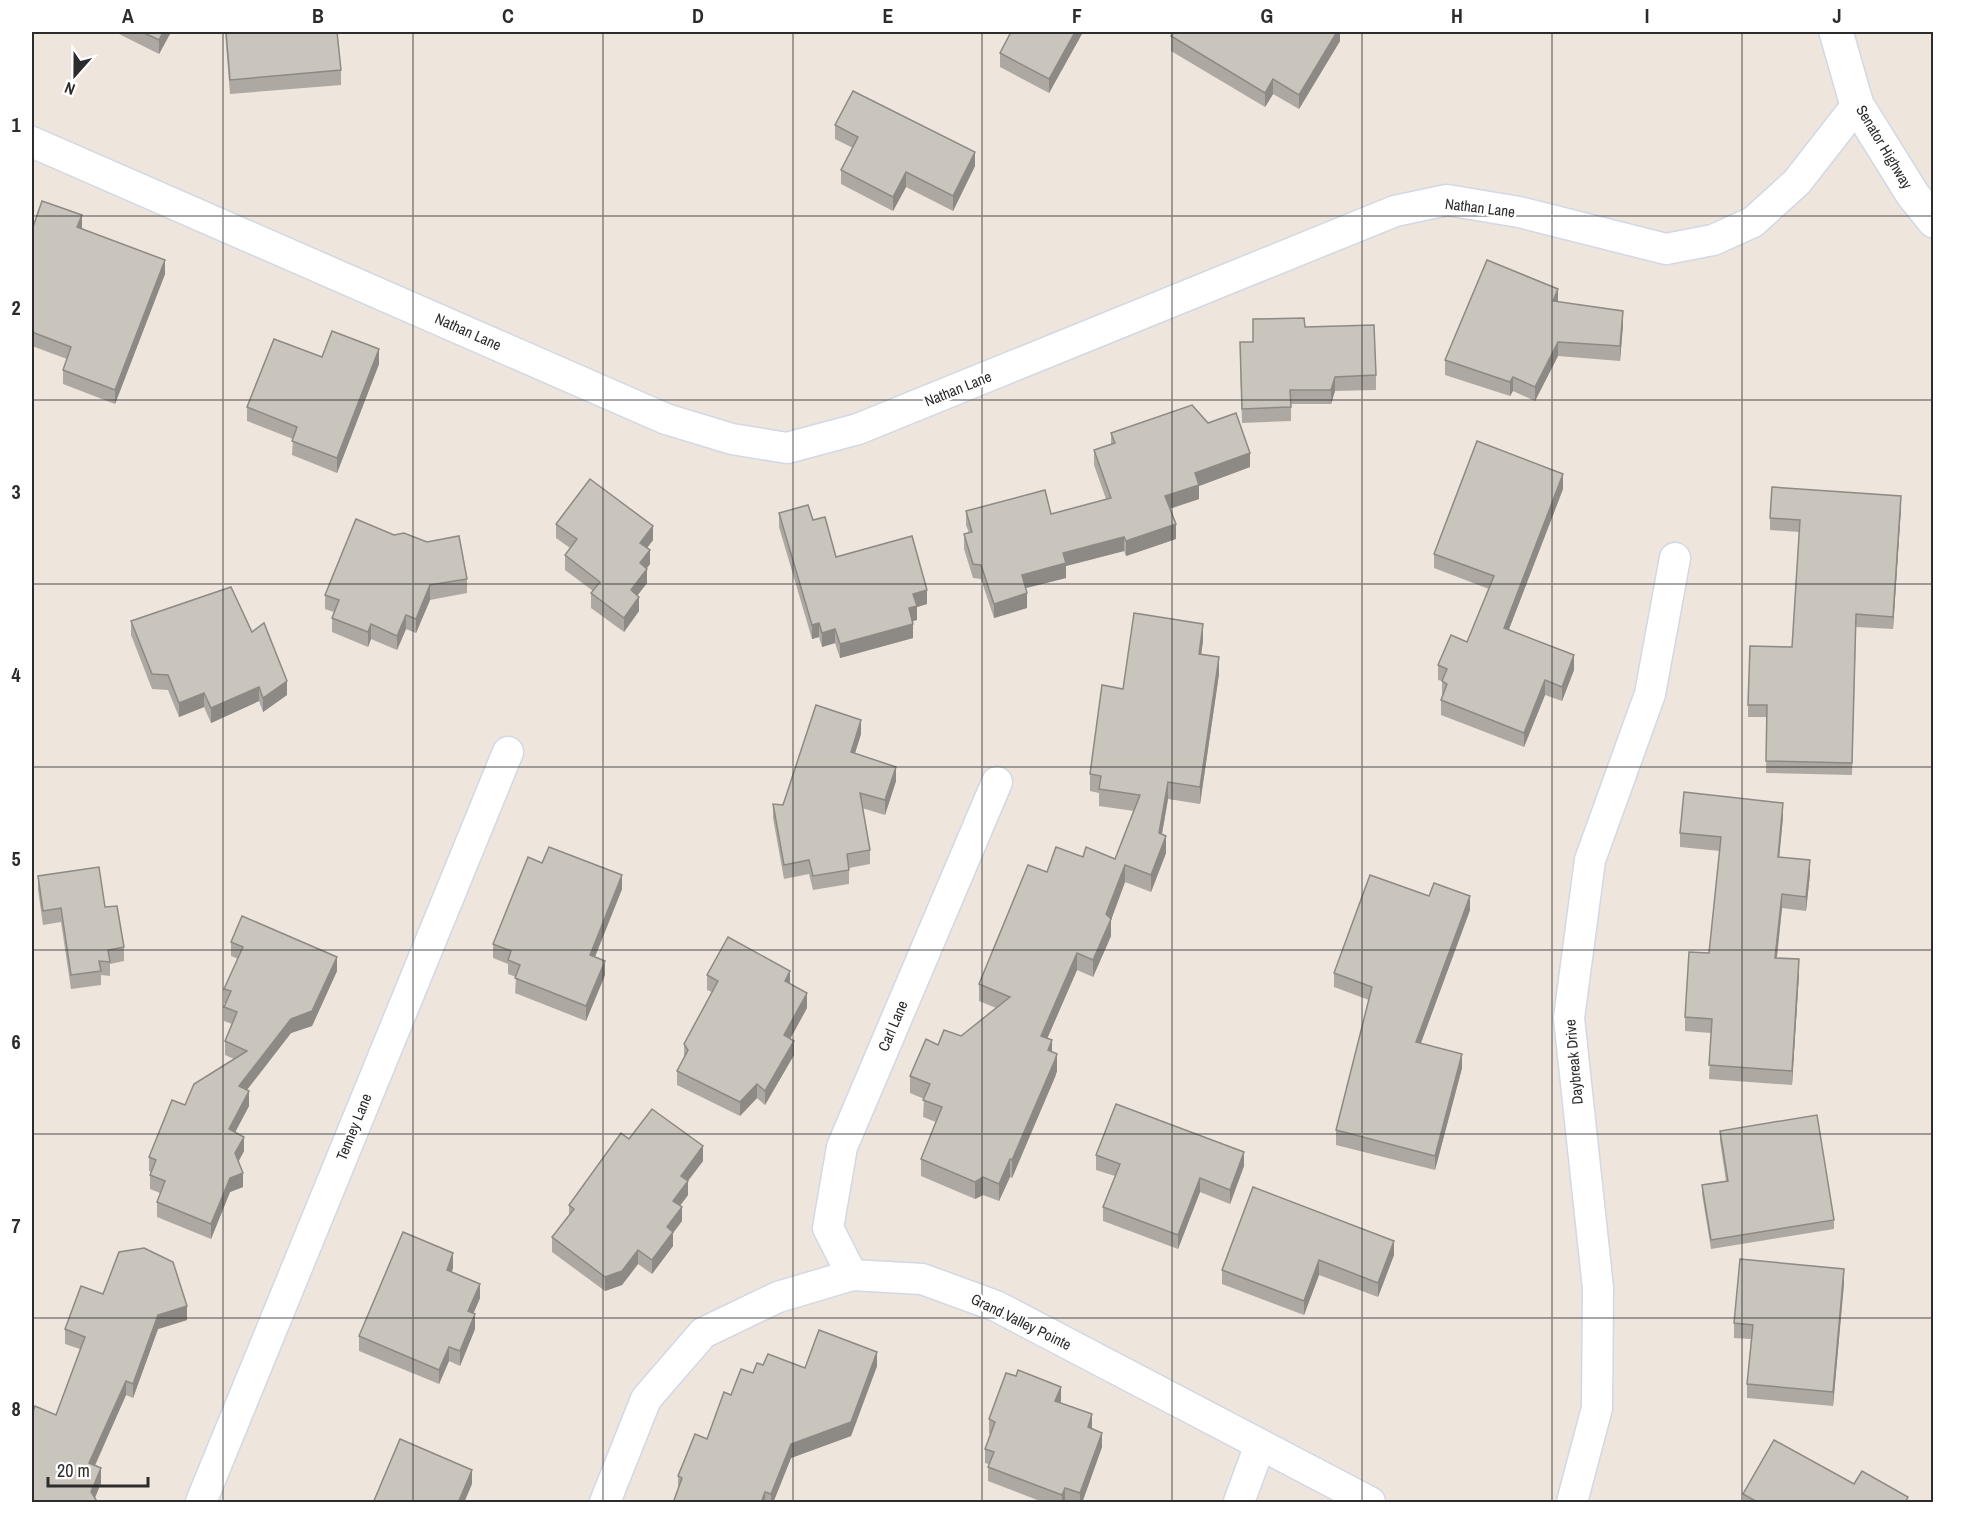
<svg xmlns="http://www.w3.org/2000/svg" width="1965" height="1534" viewBox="0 0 1965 1534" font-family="'Archivo Narrow',sans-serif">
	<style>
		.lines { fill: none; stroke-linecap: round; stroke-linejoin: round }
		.street-casing { stroke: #d2d8e5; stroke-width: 33 }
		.secondary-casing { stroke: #d2d8e5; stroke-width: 36 }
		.street { stroke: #fff; stroke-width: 30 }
		.secondary { stroke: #fff; stroke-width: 33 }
		.wall { fill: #ada9a2 }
		.shaded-wall { fill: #8d8984 }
		.building { fill: #c9c4bc; stroke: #8d8984; stroke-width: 1.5 }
		.grid { fill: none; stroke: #2c2c2c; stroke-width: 1.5; stroke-opacity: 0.55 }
		.labels { text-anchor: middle; stroke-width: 5; stroke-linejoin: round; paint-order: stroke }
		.street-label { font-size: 15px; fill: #2c2c2c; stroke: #fff }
		.neatline { fill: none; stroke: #2c2c2c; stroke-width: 2 }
		.grid-label { font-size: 20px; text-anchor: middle; font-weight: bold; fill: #2c2c2c }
	</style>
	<rect width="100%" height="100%" fill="#eee5dd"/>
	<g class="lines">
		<defs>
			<g id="street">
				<polyline points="32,142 666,419 732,439 787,448 858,429 1395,211 1447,200 1519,212 1666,249 1713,240 1753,222 1797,182 1857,105"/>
				<polyline points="852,1275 828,1228 842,1147 997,782"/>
				<polyline points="201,1502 508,752"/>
				<polyline points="605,1502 646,1399 703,1333 778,1297 852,1275 922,1279 996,1306 1370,1502"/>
				<polyline points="1239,1502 1260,1445"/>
				<polyline points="1572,1502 1597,1408 1598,1288 1569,1018 1590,860 1650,694 1675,558"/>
			</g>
			<polyline id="secondary" points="1836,32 1857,105 1913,195 1934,221"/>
		</defs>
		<use href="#street" class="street-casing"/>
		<use href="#secondary" class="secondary-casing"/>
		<use href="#street" class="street"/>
		<use href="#secondary" class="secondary"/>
	</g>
	<g class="wall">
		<polygon points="115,32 171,32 159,54"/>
		<polygon points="225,32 337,32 341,70 341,85 230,94"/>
		<polygon points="1083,32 1049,93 1000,67 1000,53"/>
		<polygon points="1340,32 1340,41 1299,109 1273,94 1265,107 1171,51 1171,36"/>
		<polygon points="835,125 975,166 953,211 906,187 893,211 841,184 841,170 853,148 835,139"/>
		<polygon points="82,229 165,274 115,404 63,384 63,370 67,359 32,346 32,230"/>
		<polygon points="1558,302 1623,325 1620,361 1558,356 1535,401 1513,391 1510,396 1445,375 1445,360"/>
		<polygon points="1305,327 1376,375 1376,390 1335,391 1331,404 1291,404 1291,421 1242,423 1240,356 1253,342"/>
		<polygon points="322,357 379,364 337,473 292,455 293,439 247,421 247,407"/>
		<polygon points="1208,423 1250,467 1199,486 1199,499 1170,509 1176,539 1126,556 1124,551 1066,566 1066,578 1026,588 1027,608 994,618 981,579 973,578 964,549 964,534 969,533 966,525 966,511 1051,514 1106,499 1094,465 1094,450 1111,444 1111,433"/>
		<polygon points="1563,489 1509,629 1574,670 1562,701 1545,695 1524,747 1441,715 1441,700 1443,696 1442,696 1442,681 1438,680 1438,665 1467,642 1489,589 1434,568 1434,554"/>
		<polygon points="1901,508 1893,629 1856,627 1852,775 1766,773 1767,717 1748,717 1748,705 1792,647 1799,532 1770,530 1770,518"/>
		<polygon points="779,513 813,520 836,557 927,604 917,607 917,620 912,621 913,638 840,658 835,643 822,647 819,637 812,639 779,527"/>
		<polygon points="556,524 653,540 647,548 650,564 647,568 647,583 637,595 639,611 624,632 591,608 591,593 593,591 565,570 565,555 570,548 556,538"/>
		<polygon points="467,579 467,593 430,600 416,633 406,629 397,650 371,639 368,647 332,632 332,618 334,612 325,609 325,595"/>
		<polygon points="131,621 252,632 287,695 263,712 259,701 211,723 204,707 179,717 168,690 152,689 131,635"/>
		<polygon points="1203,641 1201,654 1219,674 1200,804 1168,799 1162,834 1166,853 1151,892 1125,882 1111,920 1111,936 1093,977 1077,970 1047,1038 1052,1052 1057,1071 1055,1077 1012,1178 1010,1177 999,1201 983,1195 975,1199 921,1176 921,1159 936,1122 923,1117 924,1099 910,1093 910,1076 938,1045 961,1036 996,1008 979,1001 979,984 1047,872 1083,857 1115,859 1134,811 1099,806 1099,793 1090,791 1090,774 1123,689"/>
		<polygon points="861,734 855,753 896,781 885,815 862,808 870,850 870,864 849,868 849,884 813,890 809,874 784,879 773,818 773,804 783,805"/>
		<polygon points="1783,817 1779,857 1810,874 1806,911 1782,908 1777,958 1799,974 1792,1085 1709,1079 1711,1033 1685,1031 1685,1017 1709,953 1720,851 1680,847 1680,833"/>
		<polygon points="542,863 622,889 595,957 605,975 586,1021 515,993 516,977 508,974 508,964 493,958 493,944"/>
		<polygon points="38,876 105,907 124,947 124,961 110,964 110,976 101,975 101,985 71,989 61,922 43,925 38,890"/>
		<polygon points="1429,896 1470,910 1421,1043 1462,1068 1435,1170 1336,1145 1336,1130 1369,1000 1334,987 1334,973"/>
		<polygon points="231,942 337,971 312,1026 291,1033 247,1090 249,1106 235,1132 244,1151 239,1161 243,1187 230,1192 211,1239 157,1217 157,1202 160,1193 150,1189 150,1175 151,1172 149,1171 149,1157 185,1105 234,1059 225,1055 225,1041 232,1024 224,1021 224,1007 226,1004 224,1003 224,989 238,959 231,956"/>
		<polygon points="707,975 790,984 807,1008 790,1039 794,1055 765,1105 757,1098 740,1116 677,1085 677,1071 684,1058 684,1044 712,992 707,990"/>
		<polygon points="1720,1131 1834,1220 1834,1229 1711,1249 1702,1194 1702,1185 1726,1181 1720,1141"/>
		<polygon points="629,1139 703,1161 688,1181 688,1195 680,1206 682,1221 673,1233 673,1246 652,1274 638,1264 622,1285 605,1291 552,1252 552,1237 569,1216 569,1205"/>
		<polygon points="1096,1155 1244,1166 1230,1204 1200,1192 1178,1249 1103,1221 1103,1207 1115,1176 1096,1170"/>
		<polygon points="1253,1187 1394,1255 1378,1297 1319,1275 1304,1315 1222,1284 1222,1270"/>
		<polygon points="453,1268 452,1272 480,1298 473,1314 475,1329 460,1366 449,1361 439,1384 359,1351 359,1336"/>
		<polygon points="1844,1283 1833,1406 1747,1398 1747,1384 1751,1339 1734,1338 1734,1323"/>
		<polygon points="103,1294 187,1320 158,1329 133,1398 126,1395 95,1466 101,1483 94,1498 32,1503 56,1415 80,1349 65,1344 65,1329"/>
		<polygon points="763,1365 805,1368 877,1366 851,1436 791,1458 773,1503 673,1503 678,1489 678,1476 707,1439 731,1395 753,1373"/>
		<polygon points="1061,1401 1060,1403 1092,1429 1102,1447 1082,1503 1045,1503 988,1481 988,1467 989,1464 985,1463 985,1449 990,1434 989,1433 989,1419"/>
		<polygon points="1743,1494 1908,1503 1743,1503"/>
	</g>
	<g class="shaded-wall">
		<polygon points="163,32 171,32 159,54 159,40"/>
		<polygon points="1075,32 1083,32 1049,93 1049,79"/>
		<polygon points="1337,32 1340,32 1340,41 1299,109 1299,95"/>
		<polygon points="1273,79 1273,94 1265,107 1265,93"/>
		<polygon points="975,152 975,166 953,211 953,196"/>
		<polygon points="906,172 906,187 893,211 893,197"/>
		<polygon points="82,215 82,229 77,227"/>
		<polygon points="165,260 165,274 115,404 115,390"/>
		<polygon points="1558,289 1558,303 1553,301"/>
		<polygon points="1623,311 1623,325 1620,361 1620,346"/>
		<polygon points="1558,342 1558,356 1535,401 1535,387"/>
		<polygon points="379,349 379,364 337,473 337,458"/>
		<polygon points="1335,377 1335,391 1331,404 1331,390"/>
		<polygon points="1513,377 1513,391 1510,396 1510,382"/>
		<polygon points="1250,453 1250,467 1199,486 1199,499 1165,510 1165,496 1195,473"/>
		<polygon points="1563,474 1563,489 1504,642 1504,628"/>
		<polygon points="1901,496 1901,508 1893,629 1893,617"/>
		<polygon points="1176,524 1176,539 1126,556 1126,541"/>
		<polygon points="653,526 653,540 640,557 640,543"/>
		<polygon points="1124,537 1124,551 1066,566 1066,578 1022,589 1022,575 1063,553"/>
		<polygon points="650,550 650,564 640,577 640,563"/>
		<polygon points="647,569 647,583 631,604 631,590"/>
		<polygon points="430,585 430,600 416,633 416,619"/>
		<polygon points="927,590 927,604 917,607 917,620 909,622 909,608 913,594"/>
		<polygon points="1027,593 1027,608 994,618 994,604"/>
		<polygon points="639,597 639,611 624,632 624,618"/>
		<polygon points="406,615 406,629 397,650 397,636"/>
		<polygon points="819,623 819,637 812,639 812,625"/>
		<polygon points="371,624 371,639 368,647 368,632"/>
		<polygon points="913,624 913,638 840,658 840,644"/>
		<polygon points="1203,624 1203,641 1199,671 1199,654"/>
		<polygon points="835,629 835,643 822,647 822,633"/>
		<polygon points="1574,655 1574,670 1562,701 1562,687"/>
		<polygon points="1219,657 1219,674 1200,804 1200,787"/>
		<polygon points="1545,680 1545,695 1524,747 1524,733"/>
		<polygon points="287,681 287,695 263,712 263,698"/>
		<polygon points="259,687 259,701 211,723 211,708"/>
		<polygon points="204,693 204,707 179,717 179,703"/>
		<polygon points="861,720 861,734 851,766 851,752"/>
		<polygon points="896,767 896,781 885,815 885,800"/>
		<polygon points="1168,782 1168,799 1159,850 1159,833"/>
		<polygon points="1783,803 1783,817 1778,871 1778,857"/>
		<polygon points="1166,836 1166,853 1151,892 1151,875"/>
		<polygon points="1810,860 1810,874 1806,911 1806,897"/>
		<polygon points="1125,865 1125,882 1111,920 1111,936 1093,977 1093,960 1106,914"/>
		<polygon points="622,875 622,889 590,969 590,955"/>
		<polygon points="1782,894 1782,908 1775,972 1775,958"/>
		<polygon points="1470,896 1470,910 1416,1056 1416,1042"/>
		<polygon points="1077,953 1077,970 1041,1053 1041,1036"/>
		<polygon points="337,957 337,971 312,1026 291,1033 239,1100 239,1086 291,1019"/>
		<polygon points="1799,959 1799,974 1792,1085 1792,1071"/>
		<polygon points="605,961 605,975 586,1021 586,1006"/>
		<polygon points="790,971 790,986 785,981"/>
		<polygon points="807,993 807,1008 784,1050 784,1035"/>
		<polygon points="1052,1040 1052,1057 1048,1050"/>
		<polygon points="794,1041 794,1055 765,1105 765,1091"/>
		<polygon points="1057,1054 1057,1071 1055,1077 1012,1178 1012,1160"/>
		<polygon points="1462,1054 1462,1068 1435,1170 1435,1156"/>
		<polygon points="757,1084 757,1098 740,1116 740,1102"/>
		<polygon points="249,1091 249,1106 229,1144 229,1129"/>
		<polygon points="244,1137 244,1151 235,1167 235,1153"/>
		<polygon points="703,1146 703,1161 681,1190 681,1176"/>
		<polygon points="1244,1152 1244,1166 1230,1204 1230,1190"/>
		<polygon points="1010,1159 1010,1177 999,1201 999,1184"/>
		<polygon points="243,1173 243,1187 230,1192 211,1239 211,1224 230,1178"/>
		<polygon points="983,1177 983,1195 975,1199 975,1182"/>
		<polygon points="1200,1178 1200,1192 1178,1249 1178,1235"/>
		<polygon points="688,1181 688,1195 673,1215 673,1201"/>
		<polygon points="682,1207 682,1221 673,1233 673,1246 652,1274 652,1260 667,1227"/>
		<polygon points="1394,1241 1394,1255 1378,1297 1378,1283"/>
		<polygon points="638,1250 638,1264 622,1285 605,1291 605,1277"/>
		<polygon points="453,1253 453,1268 447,1284 447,1270"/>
		<polygon points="1319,1260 1319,1275 1304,1315 1304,1301"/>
		<polygon points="1844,1269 1844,1283 1833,1406 1833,1392"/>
		<polygon points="480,1284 480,1298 468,1326 468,1311"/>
		<polygon points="187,1306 187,1320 158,1329 133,1398 133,1384 158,1315"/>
		<polygon points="475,1314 475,1329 460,1366 460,1351"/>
		<polygon points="449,1347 449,1361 439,1384 439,1370"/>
		<polygon points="877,1352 877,1366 851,1436 791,1458 773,1503 771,1503 771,1494 791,1444"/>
		<polygon points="126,1381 126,1395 89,1478 89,1463"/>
		<polygon points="1061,1387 1061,1401 1055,1415 1055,1401"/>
		<polygon points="1092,1414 1092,1429 1088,1442 1088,1427"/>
		<polygon points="1102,1433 1102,1447 1082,1503 1080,1503 1080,1493"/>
		<polygon points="101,1468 101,1483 93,1503 91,1492"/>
		<polygon points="472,1470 472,1484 464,1503 458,1503"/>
		<polygon points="1065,1488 1065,1502 1062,1503 1062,1495"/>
		<polygon points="765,1492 765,1503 761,1503"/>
	</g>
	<g class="building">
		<polygon points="142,32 163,32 159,40"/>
		<polygon points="226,32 337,32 341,70 230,80"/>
		<polygon points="1011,32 1075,32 1049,79 1000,53"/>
		<polygon points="1174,32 1337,32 1299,95 1273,79 1265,93 1171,36"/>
		<polygon points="853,91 975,152 953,196 906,172 893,197 841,170 858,137 835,125"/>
		<polygon points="42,201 82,215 77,227 165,260 115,390 63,370 71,347 32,332 32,230"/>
		<polygon points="1487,260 1558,289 1553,301 1623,311 1620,346 1558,342 1535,387 1513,377 1510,382 1445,360"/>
		<polygon points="1304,318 1305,327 1374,325 1376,375 1335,377 1331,390 1290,390 1291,407 1242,409 1240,342 1253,342 1253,319"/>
		<polygon points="332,331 379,349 337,458 292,441 297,427 247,407 274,339 322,357"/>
		<polygon points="1192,405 1208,423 1236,413 1250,453 1195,473 1199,485 1165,496 1176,524 1126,541 1124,537 1063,553 1066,563 1022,575 1027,593 994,604 981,565 973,564 964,534 972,532 966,511 1045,490 1051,514 1111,498 1094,450 1115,443 1111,433"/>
		<polygon points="1477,441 1563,474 1504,628 1574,655 1562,687 1545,680 1524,733 1441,700 1447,684 1442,681 1447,669 1438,665 1451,635 1467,642 1494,576 1434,554"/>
		<polygon points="590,479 653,526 640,543 650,550 640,563 647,569 631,590 639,597 624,618 591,593 600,582 565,555 577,539 556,524"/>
		<polygon points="1772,487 1901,496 1893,617 1856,614 1852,763 1766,761 1767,705 1748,705 1750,646 1792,647 1800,520 1770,518"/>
		<polygon points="808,505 813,520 825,517 836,557 912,536 927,590 913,594 917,606 909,608 913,624 840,644 835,629 822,633 819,623 812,625 779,513"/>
		<polygon points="356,519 394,535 404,533 427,542 459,536 467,579 430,585 416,619 406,615 397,636 371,624 368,632 332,618 339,600 325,595"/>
		<polygon points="231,587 252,632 264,623 287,681 263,698 259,687 211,708 204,693 179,703 168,675 152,674 131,621"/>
		<polygon points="1134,613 1203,624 1199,654 1219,657 1200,787 1168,782 1159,833 1166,836 1151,875 1125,865 1106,914 1111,919 1093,960 1077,953 1041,1036 1052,1040 1048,1050 1057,1054 1055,1060 1012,1160 1010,1159 999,1184 983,1177 975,1182 921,1159 942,1107 923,1100 930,1084 910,1076 926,1039 938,1045 944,1030 961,1036 1010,997 979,984 1028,865 1047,872 1056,847 1083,857 1086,847 1115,859 1140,795 1099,789 1101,776 1090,774 1102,685 1123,689"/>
		<polygon points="816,705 861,720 851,752 896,767 885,800 860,793 870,850 847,854 849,870 813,876 809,860 784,865 773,804 783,805"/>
		<polygon points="1684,792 1783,803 1778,857 1810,860 1806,897 1782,894 1775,958 1799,959 1792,1071 1709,1065 1712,1019 1685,1017 1689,952 1709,953 1721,837 1680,833"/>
		<polygon points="549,847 622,875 590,955 605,961 586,1006 515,978 520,965 508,960 511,951 493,944 528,857 542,863"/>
		<polygon points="99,867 105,907 117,906 124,947 108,950 110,962 99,961 101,971 71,975 61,908 43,911 38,876"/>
		<polygon points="1370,875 1429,896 1434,883 1470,896 1416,1042 1462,1054 1435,1156 1336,1130 1372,987 1334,973"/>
		<polygon points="242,916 337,957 312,1011 291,1019 239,1086 249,1091 229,1129 244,1137 235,1153 243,1173 230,1178 211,1224 157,1202 165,1181 150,1175 156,1160 149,1157 172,1100 185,1105 194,1084 247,1051 225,1041 237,1012 224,1007 231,991 224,989 243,947 231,942"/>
		<polygon points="728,937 790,971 785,981 807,993 784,1035 794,1041 765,1091 757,1084 740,1102 677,1071 688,1050 684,1044 718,981 707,975"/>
		<polygon points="1116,1104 1244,1152 1230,1190 1200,1178 1178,1235 1103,1207 1120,1164 1096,1155"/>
		<polygon points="652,1109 703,1146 681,1176 688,1181 673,1201 682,1207 667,1227 673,1232 652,1260 638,1250 622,1271 605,1277 552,1237 574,1209 569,1205 621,1133 629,1139"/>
		<polygon points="1817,1115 1834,1220 1711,1240 1702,1185 1728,1181 1720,1131"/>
		<polygon points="1253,1187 1394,1241 1378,1283 1319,1260 1304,1301 1222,1270"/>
		<polygon points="403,1232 453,1253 447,1270 480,1284 468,1311 475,1314 460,1351 449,1347 439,1370 359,1336"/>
		<polygon points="144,1248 173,1262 187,1306 158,1315 133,1384 126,1381 89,1463 101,1468 91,1492 98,1503 32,1503 32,1414 35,1406 56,1415 85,1337 65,1329 81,1286 103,1294 119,1252"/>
		<polygon points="1740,1259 1844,1269 1833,1392 1747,1384 1753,1325 1734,1323"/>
		<polygon points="819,1330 877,1352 851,1422 791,1444 771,1494 765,1492 761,1503 673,1503 682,1478 678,1476 695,1434 707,1439 724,1392 731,1395 741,1369 753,1373 757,1363 763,1365 768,1354 805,1368"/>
		<polygon points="1018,1370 1061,1387 1055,1401 1092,1414 1088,1427 1102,1433 1080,1493 1065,1488 1062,1495 988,1467 994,1452 985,1449 995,1422 989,1419 1006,1373 1016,1376"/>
		<polygon points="400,1439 472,1470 458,1503 373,1503"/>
		<polygon points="1774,1440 1854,1484 1862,1471 1908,1497 1905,1503 1759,1503 1743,1494"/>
	</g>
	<path class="grid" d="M223,32V1502M413,32V1502M603,32V1502M793,32V1502M982,32V1502M1172,32V1502M1362,32V1502M1552,32V1502M1742,32V1502M32,216H1934M32,400H1934M32,584H1934M32,767H1934M32,950H1934M32,1134H1934M32,1318H1934"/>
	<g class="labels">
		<g class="street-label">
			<text transform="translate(1884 147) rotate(59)" y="5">Senator Highway</text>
			<text transform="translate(1480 208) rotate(7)" y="5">Nathan Lane</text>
			<text transform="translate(468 332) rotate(24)" y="5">Nathan Lane</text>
			<text transform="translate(958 389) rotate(-22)" y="5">Nathan Lane</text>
			<text transform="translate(893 1026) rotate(-67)" y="5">Carl Lane</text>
			<text transform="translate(1574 1062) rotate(-95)" y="5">Daybreak Drive</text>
			<text transform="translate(354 1127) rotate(-68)" y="5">Tenney Lane</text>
			<text transform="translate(1021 1322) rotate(26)" y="5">Grand Valley Pointe</text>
		</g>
	</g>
	<rect width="1965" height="1534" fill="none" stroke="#ffffff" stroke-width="66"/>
	<g transform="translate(75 75) rotate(201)" stroke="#ffffff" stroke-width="4.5" paint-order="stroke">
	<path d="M0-4.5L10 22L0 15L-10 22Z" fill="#2c2c2c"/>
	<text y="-9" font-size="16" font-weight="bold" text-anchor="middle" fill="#2c2c2c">N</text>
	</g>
	<path d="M48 1477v9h100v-9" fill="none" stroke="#2c2c2c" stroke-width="3"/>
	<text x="57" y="1477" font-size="18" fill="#2c2c2c" stroke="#ffffff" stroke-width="4.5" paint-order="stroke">20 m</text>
	<rect x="33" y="33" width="1899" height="1468" class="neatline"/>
	<g class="grid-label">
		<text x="128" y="23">A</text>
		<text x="318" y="23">B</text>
		<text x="508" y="23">C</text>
		<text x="698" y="23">D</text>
		<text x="888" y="23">E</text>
		<text x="1077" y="23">F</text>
		<text x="1267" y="23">G</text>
		<text x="1457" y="23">H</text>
		<text x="1647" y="23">I</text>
		<text x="1837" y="23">J</text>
		<text x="16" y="132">1</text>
		<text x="16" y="315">2</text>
		<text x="16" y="499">3</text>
		<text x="16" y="682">4</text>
		<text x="16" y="866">5</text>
		<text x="16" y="1049">6</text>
		<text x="16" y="1233">7</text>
		<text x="16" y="1416">8</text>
	</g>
</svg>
